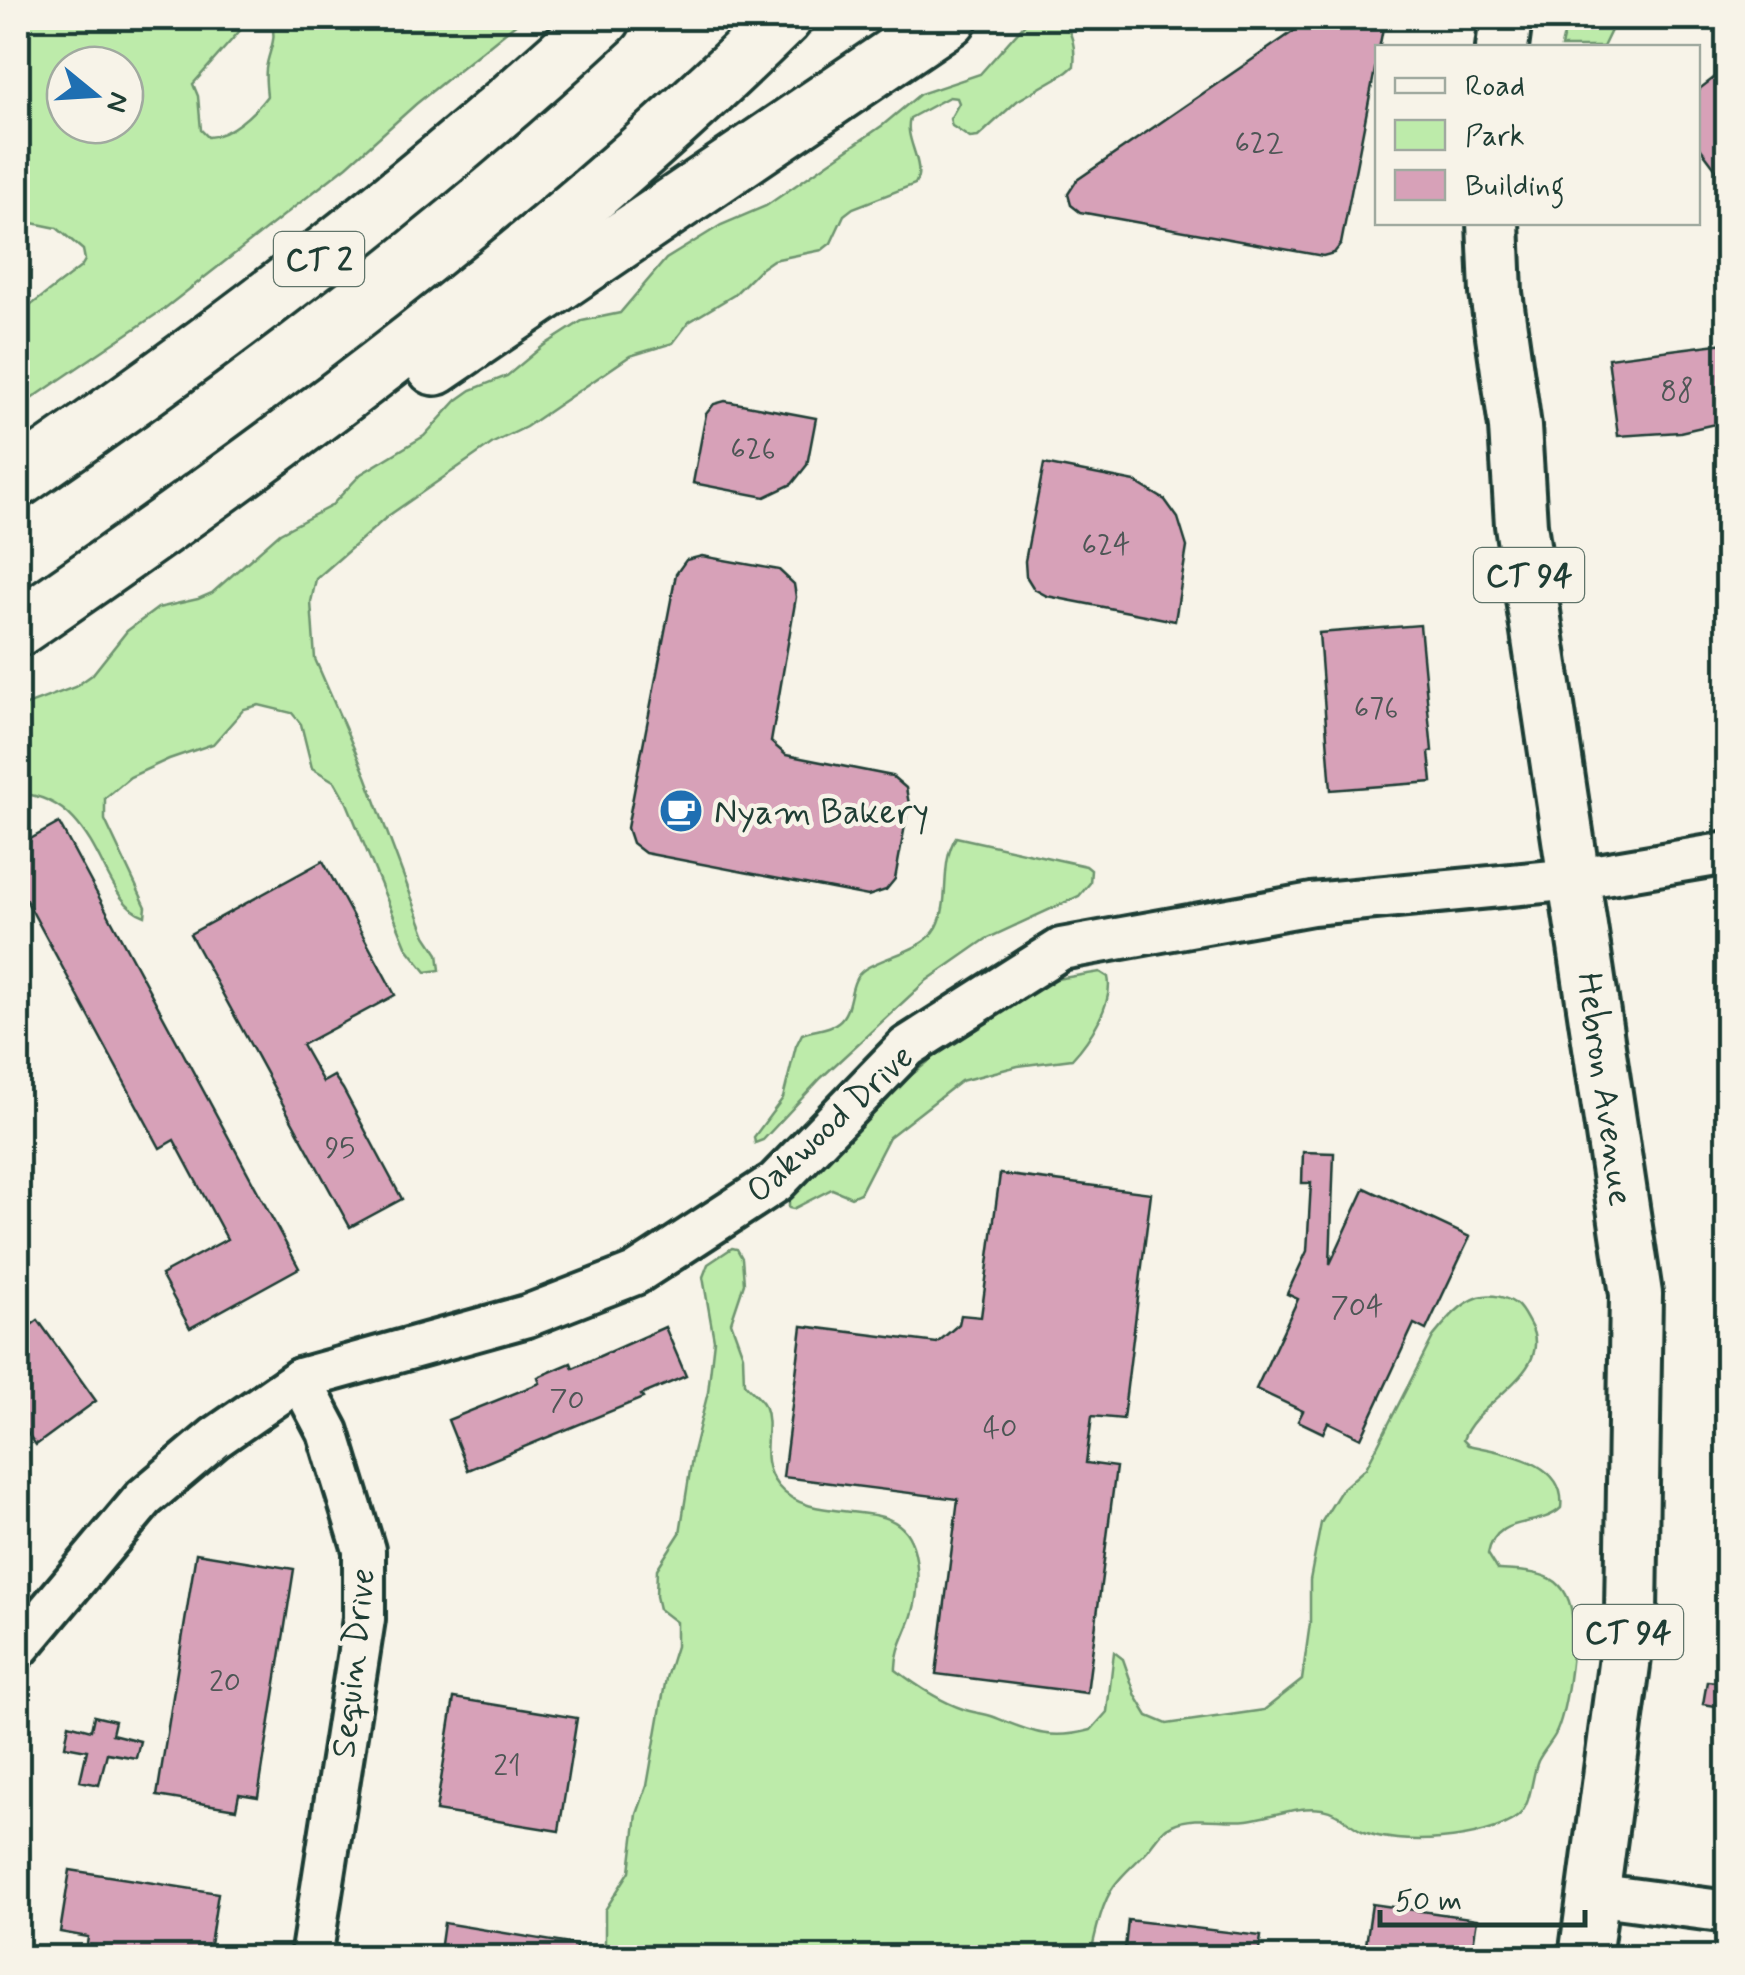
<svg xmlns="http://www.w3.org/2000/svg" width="1745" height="1975" viewBox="0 0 1745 1975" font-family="Mynerve,sans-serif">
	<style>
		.green { fill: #bdebaa; stroke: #6e946f; stroke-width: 2.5; fill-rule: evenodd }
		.building { fill: #d7a1b8; stroke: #1f3d34; stroke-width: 2.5 }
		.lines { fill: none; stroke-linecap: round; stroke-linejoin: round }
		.minor-casing { stroke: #1f3d34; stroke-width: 48 }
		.major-casing { stroke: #1f3d34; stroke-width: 58 }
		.highway-casing { stroke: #1f3d34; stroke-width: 62 }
		.minor { stroke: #f7f3e8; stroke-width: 40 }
		.major { stroke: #f7f3e8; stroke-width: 50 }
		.highway { stroke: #f7f3e8; stroke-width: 55 }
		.labels { text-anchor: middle; stroke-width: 9; stroke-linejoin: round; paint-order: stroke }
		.number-label { font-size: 30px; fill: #4d5655 }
		.shield { fill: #f7f3e8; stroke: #60746a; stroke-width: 2.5 }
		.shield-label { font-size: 32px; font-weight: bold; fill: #1f3d34 }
		.poi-label { font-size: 35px; fill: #1f3d34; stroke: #f7f3e8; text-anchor: start }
		.street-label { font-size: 35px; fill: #1f3d34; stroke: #f7f3e8 }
	</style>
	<rect width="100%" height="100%" fill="#f7f3e8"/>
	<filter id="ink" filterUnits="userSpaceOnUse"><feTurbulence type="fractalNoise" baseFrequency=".01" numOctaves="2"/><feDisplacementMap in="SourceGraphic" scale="20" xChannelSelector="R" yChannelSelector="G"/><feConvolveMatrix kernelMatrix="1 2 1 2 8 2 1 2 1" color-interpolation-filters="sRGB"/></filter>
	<g filter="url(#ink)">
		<g class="green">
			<path d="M30,18H251L193,84L198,96L201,130L208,137C230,136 254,113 267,96C266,87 265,77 266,69C269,48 280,37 268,18H523L416,104L347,166L164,309L18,408V315L81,267L85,260L83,250L57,228L18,220V99ZM125,65V125H65V65Z"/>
			<path d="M1030,18H1062C1072,34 1076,46 1074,66L1067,72L1017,101L978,137L970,138L952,126L950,119L959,103L957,98L949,97L910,118C903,140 927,164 915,184L853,208L844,215L831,243L822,250L773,260L760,269L734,295L689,322L673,343L630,356L526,427L493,443L388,516L316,579L311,602L315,659L366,776L426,936L438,954L440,970L426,972L407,948L347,803L335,782L312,768L301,724L292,713L259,705L244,709L213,744L169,759L130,777L105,798V820L146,907L145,916C98,902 104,800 18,793V708L75,687L92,675L127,631L158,608L198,599L212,593L280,533L331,506L361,474L424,436L457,400L471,390L507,376L543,346L582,321L620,313L666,259L721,225L766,206L883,125L920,94L980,74Z"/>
			<polygon points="1568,18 1617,18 1603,47 1561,47"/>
			<path d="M956,837L1086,866L1091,870L1090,883L1079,896L986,939L926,981L821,1078L763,1140L755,1143L754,1137L783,1098L796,1046L802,1034C813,1029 829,1030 838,1022C855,1009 846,981 865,969C887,955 924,951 937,927C951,900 939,864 956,837Z"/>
			<path d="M1100,972L1108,977C1114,1003 1089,1041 1072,1059L1018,1066L961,1081L889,1137L860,1193L851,1197L832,1189L793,1209L789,1208V1197L875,1104L1012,995L1050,980Z"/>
			<path d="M732,1248L737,1249L742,1258L744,1283L731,1322L743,1355L744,1383C750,1391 760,1397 764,1405C775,1432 755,1457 778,1486C807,1522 871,1503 899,1525C921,1542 920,1587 913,1612C908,1631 895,1649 896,1670C917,1686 939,1701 963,1709C973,1713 984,1713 994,1717C1031,1732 1050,1741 1091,1730L1107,1712L1114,1652L1123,1659L1136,1696L1148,1716L1167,1724L1264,1710L1302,1680L1310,1623V1580L1321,1523L1342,1489L1366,1468L1433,1337C1447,1320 1459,1304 1479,1297C1491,1293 1506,1297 1516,1304C1522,1309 1525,1316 1529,1323C1558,1371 1476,1400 1463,1440L1468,1445C1501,1453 1567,1460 1561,1508C1538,1530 1496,1512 1488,1554L1498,1570C1540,1572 1570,1573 1573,1623C1574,1650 1567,1711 1555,1735C1550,1744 1543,1751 1538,1761C1531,1777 1532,1806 1517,1817C1485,1841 1398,1847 1362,1831C1347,1824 1340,1812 1322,1809C1299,1805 1271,1817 1247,1820C1223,1823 1195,1814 1172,1825C1160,1830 1154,1843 1146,1852C1135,1864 1123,1873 1114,1886C1101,1904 1095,1936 1090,1957H605V1910L630,1871L637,1814L647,1786L666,1678L676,1646V1622L659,1609L656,1596L657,1569L680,1533L693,1452L708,1392L714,1340L703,1277L708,1264Z"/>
		</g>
		<g class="building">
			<polygon points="1313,18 1385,18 1341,244 1334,253 1323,256 1080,212 1071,205 1068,194 1077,180"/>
			<polygon points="1728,67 1728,185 1698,145 1698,90"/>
			<polygon points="1726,343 1728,421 1680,432 1618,436 1608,358"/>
			<polygon points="725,401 816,418 807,465 792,484 765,497 693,483 706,414 714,404"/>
			<polygon points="1044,464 1135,482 1165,500 1178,518 1187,547 1175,621 1047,596 1034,589 1026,576 1025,561"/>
			<polygon points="702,556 779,570 794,584 796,597 771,742 786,755 892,776 906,788 909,804 895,879 886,890 868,896 645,853 632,843 627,828 676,574 686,560"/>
			<polygon points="1420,625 1432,751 1429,752 1432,782 1331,790 1319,633"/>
			<polygon points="59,823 299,1268 190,1328 161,1275 227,1239 174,1140 160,1148 18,885 18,846"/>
			<polygon points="323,861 395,995 302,1045 323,1082 334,1076 343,1089 402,1199 350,1227 190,934"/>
			<polygon points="1303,1152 1334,1153 1330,1264 1365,1188 1470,1237 1426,1330 1414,1324 1361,1438 1328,1422 1323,1433 1298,1421 1303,1411 1256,1389 1298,1299 1287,1294 1307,1251 1311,1183 1302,1183"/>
			<polygon points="1000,1174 1151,1193 1123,1419 1092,1416 1086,1463 1116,1467 1087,1693 936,1674 958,1499 783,1477 802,1326 937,1343 959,1324 961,1315 981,1317"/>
			<polygon points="38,1320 96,1401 36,1445 18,1420 18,1335"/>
			<polygon points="665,1327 686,1376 641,1395 643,1398 468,1470 448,1420 540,1383 538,1377 571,1363 573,1368"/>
			<polygon points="196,1553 294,1569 258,1797 239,1794 236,1809 157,1796"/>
			<polygon points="1707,1681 1728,1683 1728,1708 1703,1704"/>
			<polygon points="454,1698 577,1718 559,1831 436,1811"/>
			<polygon points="94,1716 115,1721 112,1734 140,1741 136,1758 107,1753 99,1785 80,1781 87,1750 65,1746 69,1724 91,1730"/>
			<polygon points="70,1870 218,1893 208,1958 85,1958 88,1937 60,1932"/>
			<polygon points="1372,1904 1477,1919 1471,1958 1364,1958"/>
			<polygon points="1128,1920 1261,1936 1258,1958 1124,1958"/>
			<polygon points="444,1923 576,1945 575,1958 439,1958"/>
		</g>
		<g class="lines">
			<defs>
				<g id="minor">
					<polyline points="300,1379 328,1432 364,1550 364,1619 311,1958"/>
					<polyline points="18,1648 144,1498 215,1438 300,1379 527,1316 635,1274 776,1182 907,1047 1061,949 1312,904 1574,879 1728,853"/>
					<polyline points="1593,1894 1728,1912"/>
				</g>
				<g id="major">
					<polyline points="1502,48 1506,18"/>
					<polyline points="1493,222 1496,293 1515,427 1521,525 1636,1294 1631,1612 1585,1958"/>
				</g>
				<g id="highway">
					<polyline points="435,367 949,18"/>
					<path d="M18,479C223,338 421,187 603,18"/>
					<path d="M18,628C288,443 550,248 784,18"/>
				</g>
			</defs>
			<use href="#minor" class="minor-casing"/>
			<use href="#major" class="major-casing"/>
			<use href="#highway" class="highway-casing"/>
			<use href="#minor" class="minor"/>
			<use href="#major" class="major"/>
			<use href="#highway" class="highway"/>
		</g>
	</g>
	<defs>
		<symbol id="cafe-disc" viewBox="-11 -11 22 22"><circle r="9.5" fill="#1f6fb2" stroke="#f7f3e8"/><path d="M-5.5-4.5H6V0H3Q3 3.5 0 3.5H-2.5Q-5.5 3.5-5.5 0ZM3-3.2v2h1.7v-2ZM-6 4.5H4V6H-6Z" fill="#fff"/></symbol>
	</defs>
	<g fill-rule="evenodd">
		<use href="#cafe-disc" x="656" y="786" width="50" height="50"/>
	</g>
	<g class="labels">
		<g class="number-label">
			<text x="1259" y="152">622</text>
			<text x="1677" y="400">88</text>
			<text x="753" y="458">626</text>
			<text x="1106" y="554">624</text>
			<text x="1376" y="717">676</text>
			<text x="340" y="1157">95</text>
			<text x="1357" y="1316">704</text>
			<text x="567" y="1409">70</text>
			<text x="1000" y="1437">40</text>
			<text x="225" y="1691">20</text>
			<text x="507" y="1775">21</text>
		</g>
		<g class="shield">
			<rect x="274" y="232" width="90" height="54" rx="8"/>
			<rect x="1474" y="548" width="110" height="54" rx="8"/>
			<rect x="1573" y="1605" width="110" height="54" rx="8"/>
		</g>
		<g class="shield-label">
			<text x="319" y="270">CT 2</text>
			<text x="1529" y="586">CT 94</text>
			<text x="1628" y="1643">CT 94</text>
		</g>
		<g class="poi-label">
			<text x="714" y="823">Nyam Bakery</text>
		</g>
		<g class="street-label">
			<text transform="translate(1606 1089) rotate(82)" y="12">Hebron Avenue</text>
			<text transform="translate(829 1123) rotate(-43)" y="12">Oakwood Drive</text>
			<text transform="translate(352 1663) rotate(-84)" y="12">Sequin Drive</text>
		</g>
	</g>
	<rect width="1745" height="1975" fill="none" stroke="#f7f3e8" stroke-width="60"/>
	<rect x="30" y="30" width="1685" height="1915" fill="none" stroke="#1f3d34" stroke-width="4" filter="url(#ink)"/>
	<rect x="1375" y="45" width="325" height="180" fill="#f7f3e8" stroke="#a1aaa0" stroke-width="2.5"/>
	<rect x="1395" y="78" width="50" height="15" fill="#f7f3e8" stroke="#a1aaa0" stroke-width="2.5"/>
	<text x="1465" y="95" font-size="30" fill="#1f3d34">Road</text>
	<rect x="1395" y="120" width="50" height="30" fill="#bdebaa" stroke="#a1aaa0" stroke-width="2.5"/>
	<text x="1465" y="145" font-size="30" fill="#1f3d34">Park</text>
	<rect x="1395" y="170" width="50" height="30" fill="#d7a1b8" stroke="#a1aaa0" stroke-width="2.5"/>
	<text x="1465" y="195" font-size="30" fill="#1f3d34">Building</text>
	<g transform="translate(95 95) rotate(108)"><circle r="48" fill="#f7f3e8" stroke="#a1aaa0" stroke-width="2.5"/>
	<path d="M0-8L18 38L0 25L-18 38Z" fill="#1f6fb2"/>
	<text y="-15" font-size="28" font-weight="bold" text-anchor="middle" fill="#1f3d34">N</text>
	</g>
	<path d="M1380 1910v15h205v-15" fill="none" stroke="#1f3d34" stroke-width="5"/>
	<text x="1395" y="1910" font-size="30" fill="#1f3d34" stroke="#f7f3e8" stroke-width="8" paint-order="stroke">50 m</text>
</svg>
